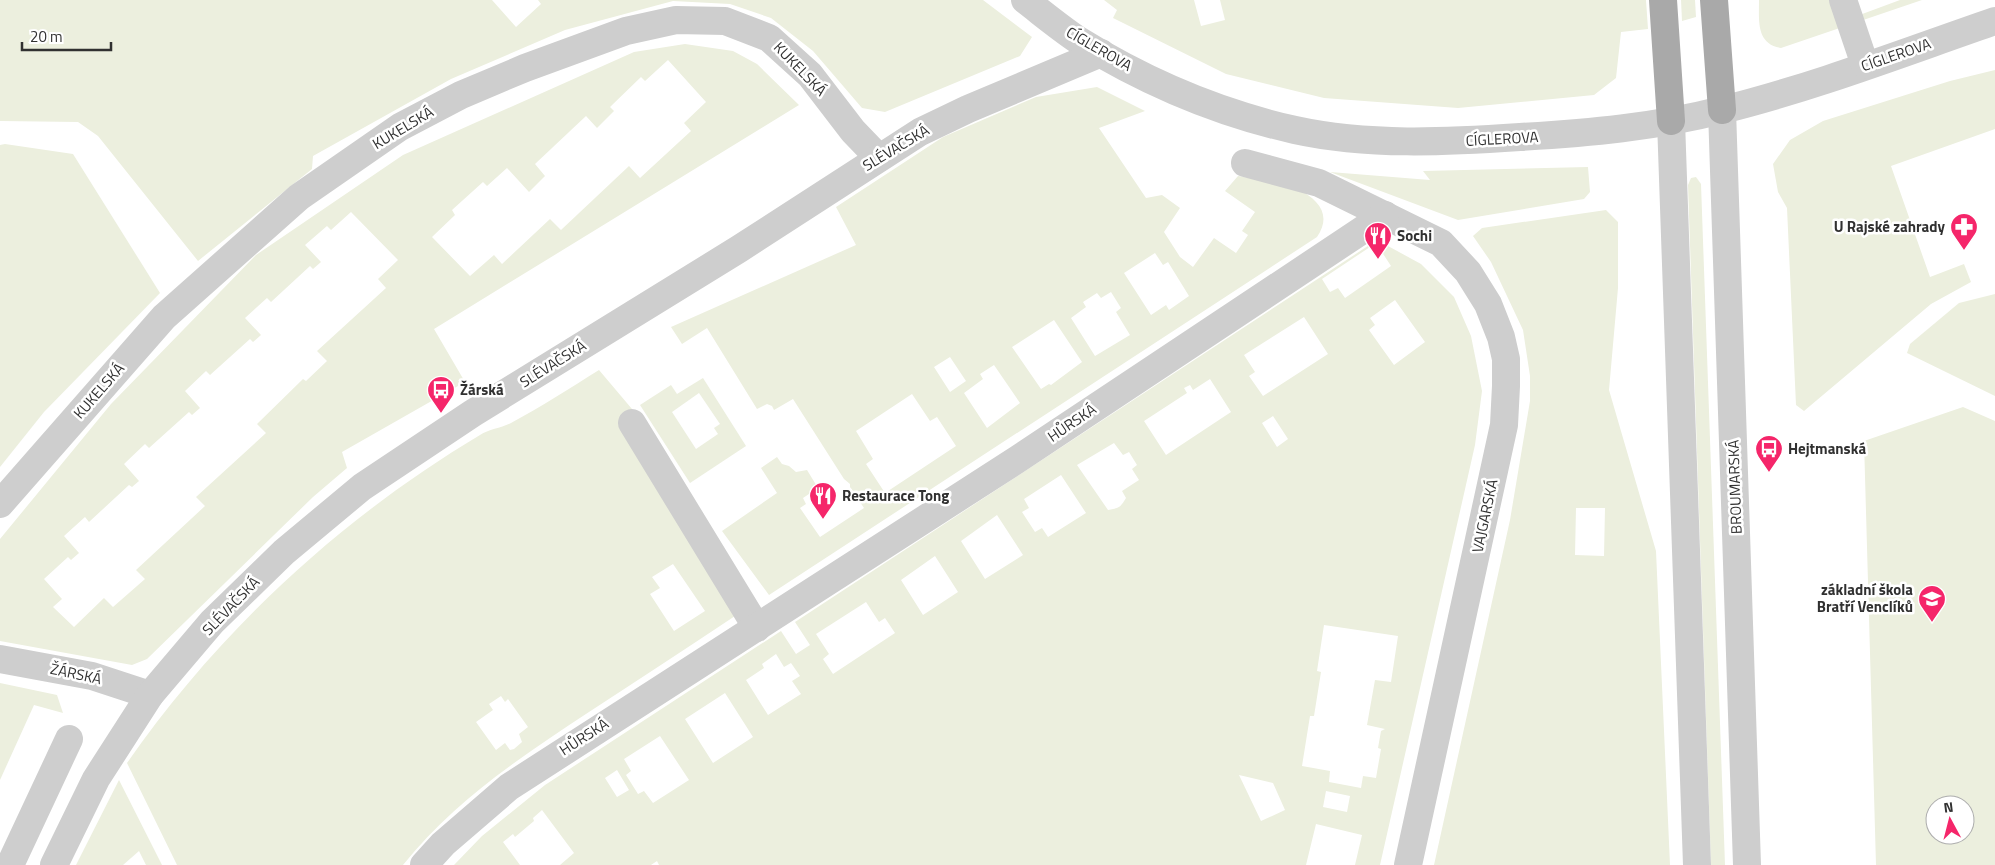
<svg xmlns="http://www.w3.org/2000/svg" width="1995" height="865" viewBox="0 0 1995 865" font-family="'Titillium Web',sans-serif">
	<style>
		.green { fill: #ecefde; fill-rule: evenodd }
		.lines { fill: none; stroke-linecap: round; stroke-linejoin: round }
		.minor { stroke: #cecece; stroke-width: 28 }
		.major { stroke: #a9a9a9; stroke-width: 28 }
		.labels { text-anchor: middle; stroke-width: 5; stroke-linejoin: round; paint-order: stroke }
		.street-label { font-size: 15px; fill: #313131; stroke: #fff }
		.poi-label { font-size: 15px; font-weight: bold; fill: #313131; stroke: #fff; text-anchor: start }
	</style>
	<rect width="100%" height="100%" fill="#fff"/>
	<g class="green">
		<polygon points="0,0 492,0 516,27 541,4 538,0 983,0 1032,37 1020,56 885,112 862,108 813,51 771,18 730,4 673,1 565,30 451,79 313,156 312,169 198,261 98,136 78,122 0,121"/>
		<polygon points="1104,0 1194,0 1201,26 1225,20 1220,0 1646,0 1648,29 1621,32 1616,78 1594,95 1458,108 1324,98 1226,74 1113,18 1117,10"/>
		<polygon points="1681,0 1695,0 1696,17 1682,21"/>
		<path d="M1759,0H1829L1838,23L1900,0H1922L1781,48C1756,44 1759,21 1759,0Z"/>
		<path d="M685,44L733,51L757,64L799,105L434,329L465,382L342,452L347,468L313,497L147,659L132,665L0,641V539L111,404L256,255L403,155L634,52ZM668,60L706,102L684,123L691,131L640,178L629,166L561,230L550,219L502,264L494,255L470,276L432,237L455,215L452,210L483,182L487,186L507,168L529,192L545,176L535,164L586,116L597,128L614,111L610,107L641,77L645,81ZM351,212L398,260L378,279L386,288L317,351L327,361L306,381L303,379L257,424L266,433L196,497L205,506L136,570L145,579L113,607L104,598L74,627L53,607L62,599L44,579L68,557L71,560L79,553L64,536L85,517L89,522L129,485L132,487L139,481L124,464L145,444L149,448L189,412L192,415L200,408L185,391L206,371L210,375L250,339L253,342L261,335L245,318L267,298L271,302L310,266L313,269L321,262L305,245L327,226L331,230Z"/>
		<polygon points="1995,70 1995,129 1891,166 1930,277 1964,264 1971,282 1931,304 1804,411 1796,405 1787,208 1778,192 1773,164 1790,140 1823,121 1950,81"/>
		<path d="M1097,87L1145,111L1099,128L1146,198L1162,195L1180,208L1164,232L1180,257L1193,267L1214,238L1236,253L1248,235L1242,231L1255,212L1225,191L1238,176C1253,179 1287,182 1298,189C1319,200 1332,215 1317,237L769,595L722,531L777,493L761,468L777,457L782,464L789,466L796,472L807,470L818,488L803,498L806,504L800,508L820,537L864,508L850,487V484L844,479L793,399L774,410L772,406L767,404L757,409L707,328L682,344L671,327L856,245L836,207L943,137L1036,97ZM1155,253L1163,265L1168,262L1189,296L1169,310L1166,305L1151,315L1124,273ZM1111,292L1121,308L1116,312L1130,335L1095,356L1071,318L1086,307L1083,302L1097,293L1101,298ZM1054,320L1082,362L1051,385L1049,384L1041,389L1012,347ZM950,357L966,381L950,392L934,367ZM994,365L1020,403L987,428L964,393L983,379L980,374ZM912,394L930,421L937,417L956,446L885,493L866,464L873,459L856,431Z"/>
		<polygon points="5,144 73,154 160,293 44,412 0,467 0,145"/>
		<polygon points="1588,167 1590,192 1584,199 1458,220 1330,172 1430,180 1423,171"/>
		<polygon points="1696,177 1701,184 1725,865 1711,865 1688,185 1691,178"/>
		<path d="M1606,210L1618,222V288L1609,390L1656,551L1670,865H1434L1510,520L1530,401V376L1523,330L1491,262L1473,236L1482,228ZM1576,508H1605L1604,556L1575,555Z"/>
		<path d="M1377,240L1421,264L1454,297L1471,336L1482,391L1475,445L1380,865H1355L1362,835L1316,824L1306,865H659L657,861L651,865H560L574,853L542,810L533,818L534,821L515,837L513,834L503,842L520,865H454L482,836L545,785L781,631L796,654L810,645L795,622ZM1376,243L1391,266L1345,298L1338,288L1330,292L1322,279ZM1395,300L1425,342L1394,365L1369,330L1375,325L1370,318ZM1304,317L1328,354L1263,396L1249,376L1255,372L1244,355ZM1210,379L1231,412L1166,455L1144,421L1187,393L1184,388L1190,385L1193,390ZM1273,416L1288,439L1277,447L1262,423ZM1114,443L1123,455L1129,452L1137,465L1132,469L1139,480L1122,491L1126,498C1120,508 1119,508 1108,510L1077,465ZM1061,475L1086,513L1048,537L1042,528L1035,532L1022,512L1029,508L1024,499ZM997,515L1023,555L985,579L961,541ZM935,556L958,592L923,615L901,580ZM866,602L879,622L885,618L895,633L833,674L823,659L829,654L816,634ZM1324,625L1398,636L1391,682L1375,680L1367,725L1385,729L1381,731L1378,748L1381,749L1376,778L1363,776L1361,788L1329,782L1330,771L1302,766L1310,716H1314L1321,672L1317,671ZM776,654L784,667L791,663L800,676L792,681L801,694L768,715L746,680L764,668L762,664ZM725,693L753,737L713,763L685,719ZM660,736L689,780L653,803L644,791L638,794L626,775L631,771L624,759ZM617,770L629,790L617,797L605,778ZM1239,775L1273,783L1285,810L1261,821ZM1326,791L1350,796L1347,812L1323,807Z"/>
		<polygon points="1995,294 1995,396 1907,353 1910,344 1959,303"/>
		<path d="M599,370L632,409L618,422L735,616C687,648 638,680 589,712C521,757 455,800 403,865H177L127,763C220,630 341,518 480,435C489,429 501,428 511,423C541,407 570,388 599,370ZM673,564L705,611L674,631L650,594L660,588L652,577ZM501,696L505,702L508,699L528,727L519,734L522,742L514,749L510,750L505,743L496,750L476,722L493,710L489,704Z"/>
		<path d="M703,378L746,446L690,483L640,405L671,385L677,394ZM699,393L720,424L714,428L718,434L696,449L672,412Z"/>
		<path d="M1963,407L1995,421V865H1876L1864,441ZM1935,805H1965V835H1935Z"/>
		<polygon points="0,683 57,695 63,713 34,705 0,780"/>
		<polygon points="119,780 162,865 146,865 139,851 123,865 76,865"/>
	</g>
	<g class="lines">
		<g class="minor">
			<path d="M1025,0C1042,13 1060,28 1078,40C1144,81 1219,113 1295,130C1368,146 1446,142 1520,137C1588,133 1656,127 1722,110C1815,87 1905,52 1995,21"/>
			<polyline points="1843,0 1865,65"/>
			<polyline points="1722,110 1747,865"/>
			<polyline points="1671,121 1697,865"/>
			<polyline points="1245,163 1319,183 1441,243 1468,272 1488,304 1501,337 1506,359 1506,386 1504,425 1408,865"/>
			<polyline points="632,423 757,628"/>
			<polyline points="0,504 164,317 299,197 400,127 461,95 525,68 626,31 676,20 725,21 769,38 810,75 853,131 879,158"/>
			<polyline points="0,659 92,676 150,695"/>
			<polyline points="10,865 69,739"/>
			<polyline points="54,865 96,779 150,695 212,622 284,552 362,487 473,413 739,249 920,132 968,109 1101,53"/>
			<polyline points="424,865 443,844 509,787 1018,459 1385,215"/>
		</g>
		<g class="major">
			<polyline points="1663,0 1671,121"/>
			<polyline points="1714,0 1722,110"/>
		</g>
	</g>
	<defs>
		<symbol id="pharmacy-pin" viewBox="-11 -11 22 30"><path d="M0 17L-7.5 6A9.5 9.5 0 1 1 7.5 6Z" fill="#f5266a" stroke="#fff"/><path d="M-2-6h4v4h4v4h-4v4h-4v-4h-4v-4h4Z" fill="#fff"/></symbol>
		<symbol id="restaurant-pin" viewBox="-11 -11 22 30"><path d="M0 17L-7.5 6A9.5 9.5 0 1 1 7.5 6Z" fill="#f5266a" stroke="#fff"/><path d="M-5-6h1v4h1v-4h1v4h1v-4h1v5L-1.5 .5V6h-2V.5L-5-1ZM5-6V6H3V1.5H1.5Q1.5-4 5-6Z" fill="#fff"/></symbol>
		<symbol id="bus-pin" viewBox="-11 -11 22 30"><path d="M0 17L-7.5 6A9.5 9.5 0 1 1 7.5 6Z" fill="#f5266a" stroke="#fff"/><path d="M-5-6H5V4H4V6H2V4H-2V6H-4V4H-5ZM-3.5-4V0h7V-4ZM-3.5 1.2v1.5H-2V1.2ZM2 1.2v1.5H3.5V1.2Z" fill="#fff"/></symbol>
		<symbol id="school-pin" viewBox="-11 -11 22 30"><path d="M0 17L-7.5 6A9.5 9.5 0 1 1 7.5 6Z" fill="#f5266a" stroke="#fff"/><path d="M0-5L7-2L0 1L-7-2ZM-4 1L0 2.5L4 1V4Q0 6-4 4Z" fill="#fff"/></symbol>
	</defs>
	<g fill-rule="evenodd">
		<use href="#pharmacy-pin" x="1948" y="211" width="32" height="43"/>
		<use href="#restaurant-pin" x="1362" y="220" width="32" height="43"/>
		<use href="#bus-pin" x="425" y="374" width="32" height="43"/>
		<use href="#bus-pin" x="1753" y="433" width="32" height="43"/>
		<use href="#restaurant-pin" x="807" y="480" width="32" height="43"/>
		<use href="#school-pin" x="1916" y="583" width="32" height="43"/>
	</g>
	<g class="labels">
		<g class="street-label">
			<text transform="translate(1099 49) rotate(30)" y="5">CÍGLEROVA</text>
			<text transform="translate(1896 55) rotate(-19)" y="5">CÍGLEROVA</text>
			<text transform="translate(800 69) rotate(46)" y="5">KUKELSKÁ</text>
			<text transform="translate(403 128) rotate(-31)" y="5">KUKELSKÁ</text>
			<text transform="translate(1502 139) rotate(-3)" y="5">CÍGLEROVA</text>
			<text transform="translate(896 148) rotate(-31)" y="5">SLÉVAČSKÁ</text>
			<text transform="translate(553 364) rotate(-32)" y="5">SLÉVAČSKÁ</text>
			<text transform="translate(99 391) rotate(-49)" y="5">KUKELSKÁ</text>
			<text transform="translate(1072 423) rotate(-34)" y="5">HŮRSKÁ</text>
			<text transform="translate(1735 487) rotate(-92)" y="5">BROUMARSKÁ</text>
			<text transform="translate(1485 516) rotate(-78)" y="5">VAJGARSKÁ</text>
			<text transform="translate(231 606) rotate(-46)" y="5">SLÉVAČSKÁ</text>
			<text transform="translate(76 674) rotate(12)" y="5">ŽÁRSKÁ</text>
			<text transform="translate(584 737) rotate(-33)" y="5">HŮRSKÁ</text>
		</g>
		<g class="poi-label">
			<text x="1945" y="232" text-anchor="end">U Rajské zahrady</text>
			<text x="1397" y="241">Sochi</text>
			<text x="460" y="395">Žárská</text>
			<text x="1788" y="454">Hejtmanská</text>
			<text x="842" y="501">Restaurace Tong</text>
			<text x="1913" y="595" text-anchor="end">základní škola<tspan x="1913" dy="17">Bratří Venclíků</tspan></text>
		</g>
	</g>
	<g transform="translate(1950 820) rotate(353)"><circle r="24" fill="#ffffff" stroke="#adadad"/>
	<path d="M0-4L9 19L0 12L-9 19Z" fill="#f5266a"/>
	<text y="-8" font-size="14" font-weight="bold" text-anchor="middle" fill="#313131">N</text>
	</g>
	<path d="M22 42v8h89v-8" fill="none" stroke="#313131" stroke-width="2.5"/>
	<text x="30" y="42" font-size="15" fill="#313131" stroke="#ffffff" stroke-width="4" paint-order="stroke">20 m</text>
</svg>
